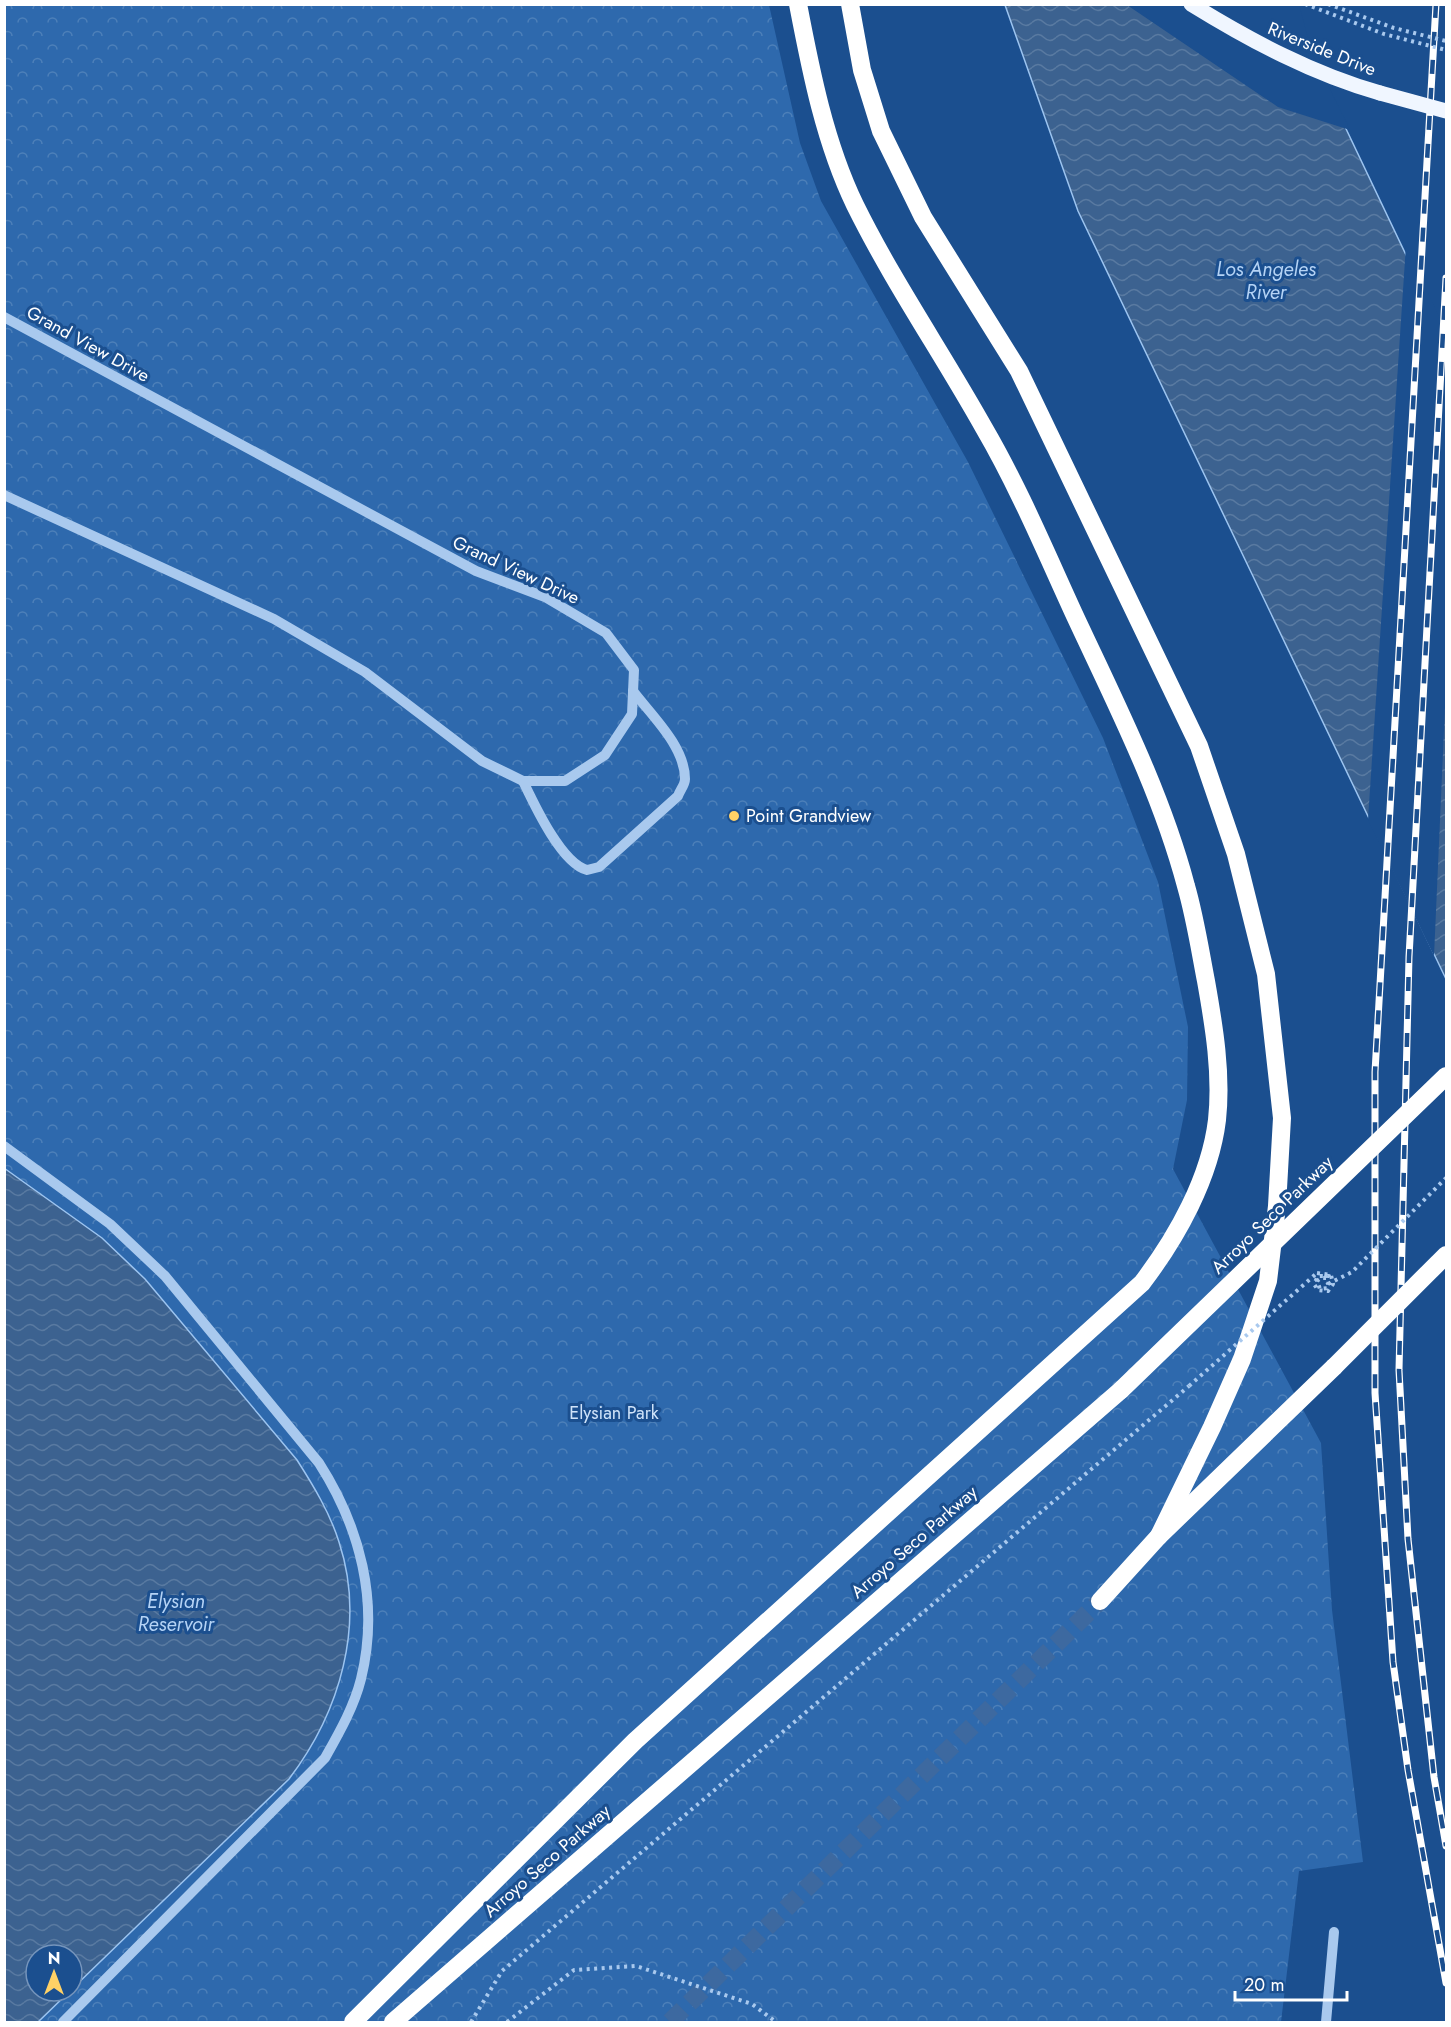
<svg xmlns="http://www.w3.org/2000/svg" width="1451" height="2027" viewBox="0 0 1451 2027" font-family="Jost,sans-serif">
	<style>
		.park { fill: url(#park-crowns); fill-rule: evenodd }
		.water { fill: url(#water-waves); stroke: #9cc4f0; stroke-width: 1.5 }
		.pier { fill: #1b4f8f }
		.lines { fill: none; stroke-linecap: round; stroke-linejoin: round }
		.highway-tunnel { stroke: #3d69a0; stroke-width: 18; stroke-dasharray: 18 9; stroke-linecap: butt }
		.path { stroke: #a9c9ee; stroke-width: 4; stroke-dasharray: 3 4.5; stroke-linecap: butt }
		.minor { stroke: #a9c9ee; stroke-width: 10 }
		.major { stroke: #f0f6ff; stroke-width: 15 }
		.highway { stroke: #fff; stroke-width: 18 }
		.rail-casing { stroke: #fff; stroke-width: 7 }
		.rail { stroke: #1b4f8f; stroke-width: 4.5; stroke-dasharray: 14; stroke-linecap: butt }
		.path-bridge { stroke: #a9c9ee; stroke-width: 4; stroke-dasharray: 3 4.5; stroke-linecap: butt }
		.major-bridge { stroke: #f0f6ff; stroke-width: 15 }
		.highway-bridge { stroke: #fff; stroke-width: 18 }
		.poi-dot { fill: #ffd166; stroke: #1b4f8f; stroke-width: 2 }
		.labels { text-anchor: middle; stroke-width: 6; stroke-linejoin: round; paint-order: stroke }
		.street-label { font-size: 18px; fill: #fff; stroke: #1b4f8f }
		.poi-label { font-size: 18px; fill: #fff; stroke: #1b4f8f; text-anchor: start }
		.park-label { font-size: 18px; fill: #cfe3fa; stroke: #1b4f8f }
		.water-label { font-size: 20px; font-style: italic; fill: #b5d3f5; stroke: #1b4f8f }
	</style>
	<defs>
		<pattern id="park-crowns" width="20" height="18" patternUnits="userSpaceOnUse" patternTransform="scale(1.5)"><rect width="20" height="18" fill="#2e69ad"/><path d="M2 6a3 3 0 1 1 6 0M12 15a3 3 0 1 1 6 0" fill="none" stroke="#4d80b9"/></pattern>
		<pattern id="water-waves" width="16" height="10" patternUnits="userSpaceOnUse" patternTransform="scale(1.5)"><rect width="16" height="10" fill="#3c6290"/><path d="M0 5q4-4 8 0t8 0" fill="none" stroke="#597aa1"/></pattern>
	</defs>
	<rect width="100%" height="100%" fill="#1b4f8f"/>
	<path class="park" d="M5,5H769L800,143L821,201L968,462L1103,738L1158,882L1188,1027L1187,1100L1173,1169L1321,1443L1332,1610L1363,1862L1299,1871L1281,2022H5ZM36,1955H72V1991H36Z"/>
	<g class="water">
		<polygon points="1005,5 1296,5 1309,51 1446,339 1446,979 1078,211"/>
		<path d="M4,1168L102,1238L145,1279L297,1460C313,1485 330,1513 339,1542C366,1624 340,1712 289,1779L72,1989V1955H36V1991H70L38,2022H4Z"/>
	</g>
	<g class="pier">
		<polygon points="1299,4 1311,50 1350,130 1278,107 1127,5"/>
		<polygon points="1406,245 1446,332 1446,684 1434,956 1368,820"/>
	</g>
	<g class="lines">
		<polyline class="highway-tunnel" points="670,2022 1100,1601"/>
		<g class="path">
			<polyline points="1317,1273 1331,1275 1333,1284 1328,1291 1318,1290 1314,1284 1318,1276 1329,1276 1328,1288 1320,1289 1317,1281 1321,1278 1326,1278 1328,1284"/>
			<polyline points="471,2022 502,1971 1189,1386"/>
			<polyline points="507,2022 574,1970 636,1966 752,2004 776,2022"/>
		</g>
		<g class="minor">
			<polyline points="4,317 476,571 545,597 606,633 634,670 632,714 605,755 565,781 523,781 482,761 365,672 274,619 4,495"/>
			<path d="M523,781C534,804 561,863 587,870L599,867L678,796C680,790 685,785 685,779C685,746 651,715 633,691"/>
			<path d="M4,1146L110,1224L165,1276L319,1463C360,1527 380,1602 361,1679C354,1707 339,1733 325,1758L63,2022"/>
			<polyline points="1326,2022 1334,1932"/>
		</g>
		<path class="major" d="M1191,4C1251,41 1313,74 1380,93"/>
		<g class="highway">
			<polyline points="850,4 862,70 881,131 923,217 1019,371 1199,746 1236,854 1266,974 1282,1118 1277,1206 1268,1281 1242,1359 1212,1427 1159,1536"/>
			<polyline points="1100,1601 1159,1536 1334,1367"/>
			<path d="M353,2022L635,1741L1142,1283C1177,1237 1210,1178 1217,1120C1222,1074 1214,1026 1206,981C1200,950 1195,917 1186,886C1161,792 1116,704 1075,616C1046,553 1019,488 984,428C942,353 893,282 855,205C825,143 811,72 798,4"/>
			<polyline points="393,2022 1121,1390"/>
		</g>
		<defs>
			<g id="rail">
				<polyline points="1436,4 1375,1072 1375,1393 1393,1662 1408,1770 1446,1983"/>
				<polyline points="1446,278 1409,957 1399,1370 1408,1539 1434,1777 1446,1846"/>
			</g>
		</defs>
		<use href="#rail" class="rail-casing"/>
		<use href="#rail" class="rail"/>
		<g class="path-bridge">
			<polyline points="1305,4 1384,34 1446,50"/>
			<polyline points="1328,4 1394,28 1446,41"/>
			<polyline points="1328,1284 1352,1272 1446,1178"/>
			<polyline points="1189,1386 1317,1273"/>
		</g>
		<polyline class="major-bridge" points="1380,93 1446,111"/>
		<g class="highway-bridge">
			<polyline points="1334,1367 1446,1255"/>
			<polyline points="1121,1390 1446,1076"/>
		</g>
	</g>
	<circle class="poi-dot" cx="734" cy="816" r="6"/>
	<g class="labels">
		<g class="street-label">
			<text transform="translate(1322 49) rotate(22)" y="6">Riverside Drive</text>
			<text transform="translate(88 344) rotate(29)" y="6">Grand View Drive</text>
			<text transform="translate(516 570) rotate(25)" y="6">Grand View Drive</text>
			<text transform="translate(1272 1215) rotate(-44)" y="6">Arroyo Seco Parkway</text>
			<text transform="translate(914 1542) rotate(-41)" y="6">Arroyo Seco Parkway</text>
			<text transform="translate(547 1861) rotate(-41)" y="6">Arroyo Seco Parkway</text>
		</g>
		<g class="poi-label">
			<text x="746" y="822">Point Grandview</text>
		</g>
		<g class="park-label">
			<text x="614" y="1419">Elysian Park</text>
		</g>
		<g class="water-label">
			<text x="1266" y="276">Los Angeles<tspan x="1266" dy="23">River</tspan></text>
			<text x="176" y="1608">Elysian<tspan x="176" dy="23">Reservoir</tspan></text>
		</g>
	</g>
	<rect width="1451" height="2027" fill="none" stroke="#ffffff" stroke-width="12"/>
	<g transform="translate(54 1973)"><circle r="28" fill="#1b4f8f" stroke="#7695bc" stroke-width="1.5"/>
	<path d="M0-4.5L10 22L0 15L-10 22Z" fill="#ffd166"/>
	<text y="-9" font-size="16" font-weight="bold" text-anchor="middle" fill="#ffffff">N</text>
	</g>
	<path d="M1235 1991v9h112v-9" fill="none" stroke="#ffffff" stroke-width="3"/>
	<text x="1244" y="1991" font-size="18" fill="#ffffff" stroke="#1b4f8f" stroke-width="4.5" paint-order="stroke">20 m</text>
</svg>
